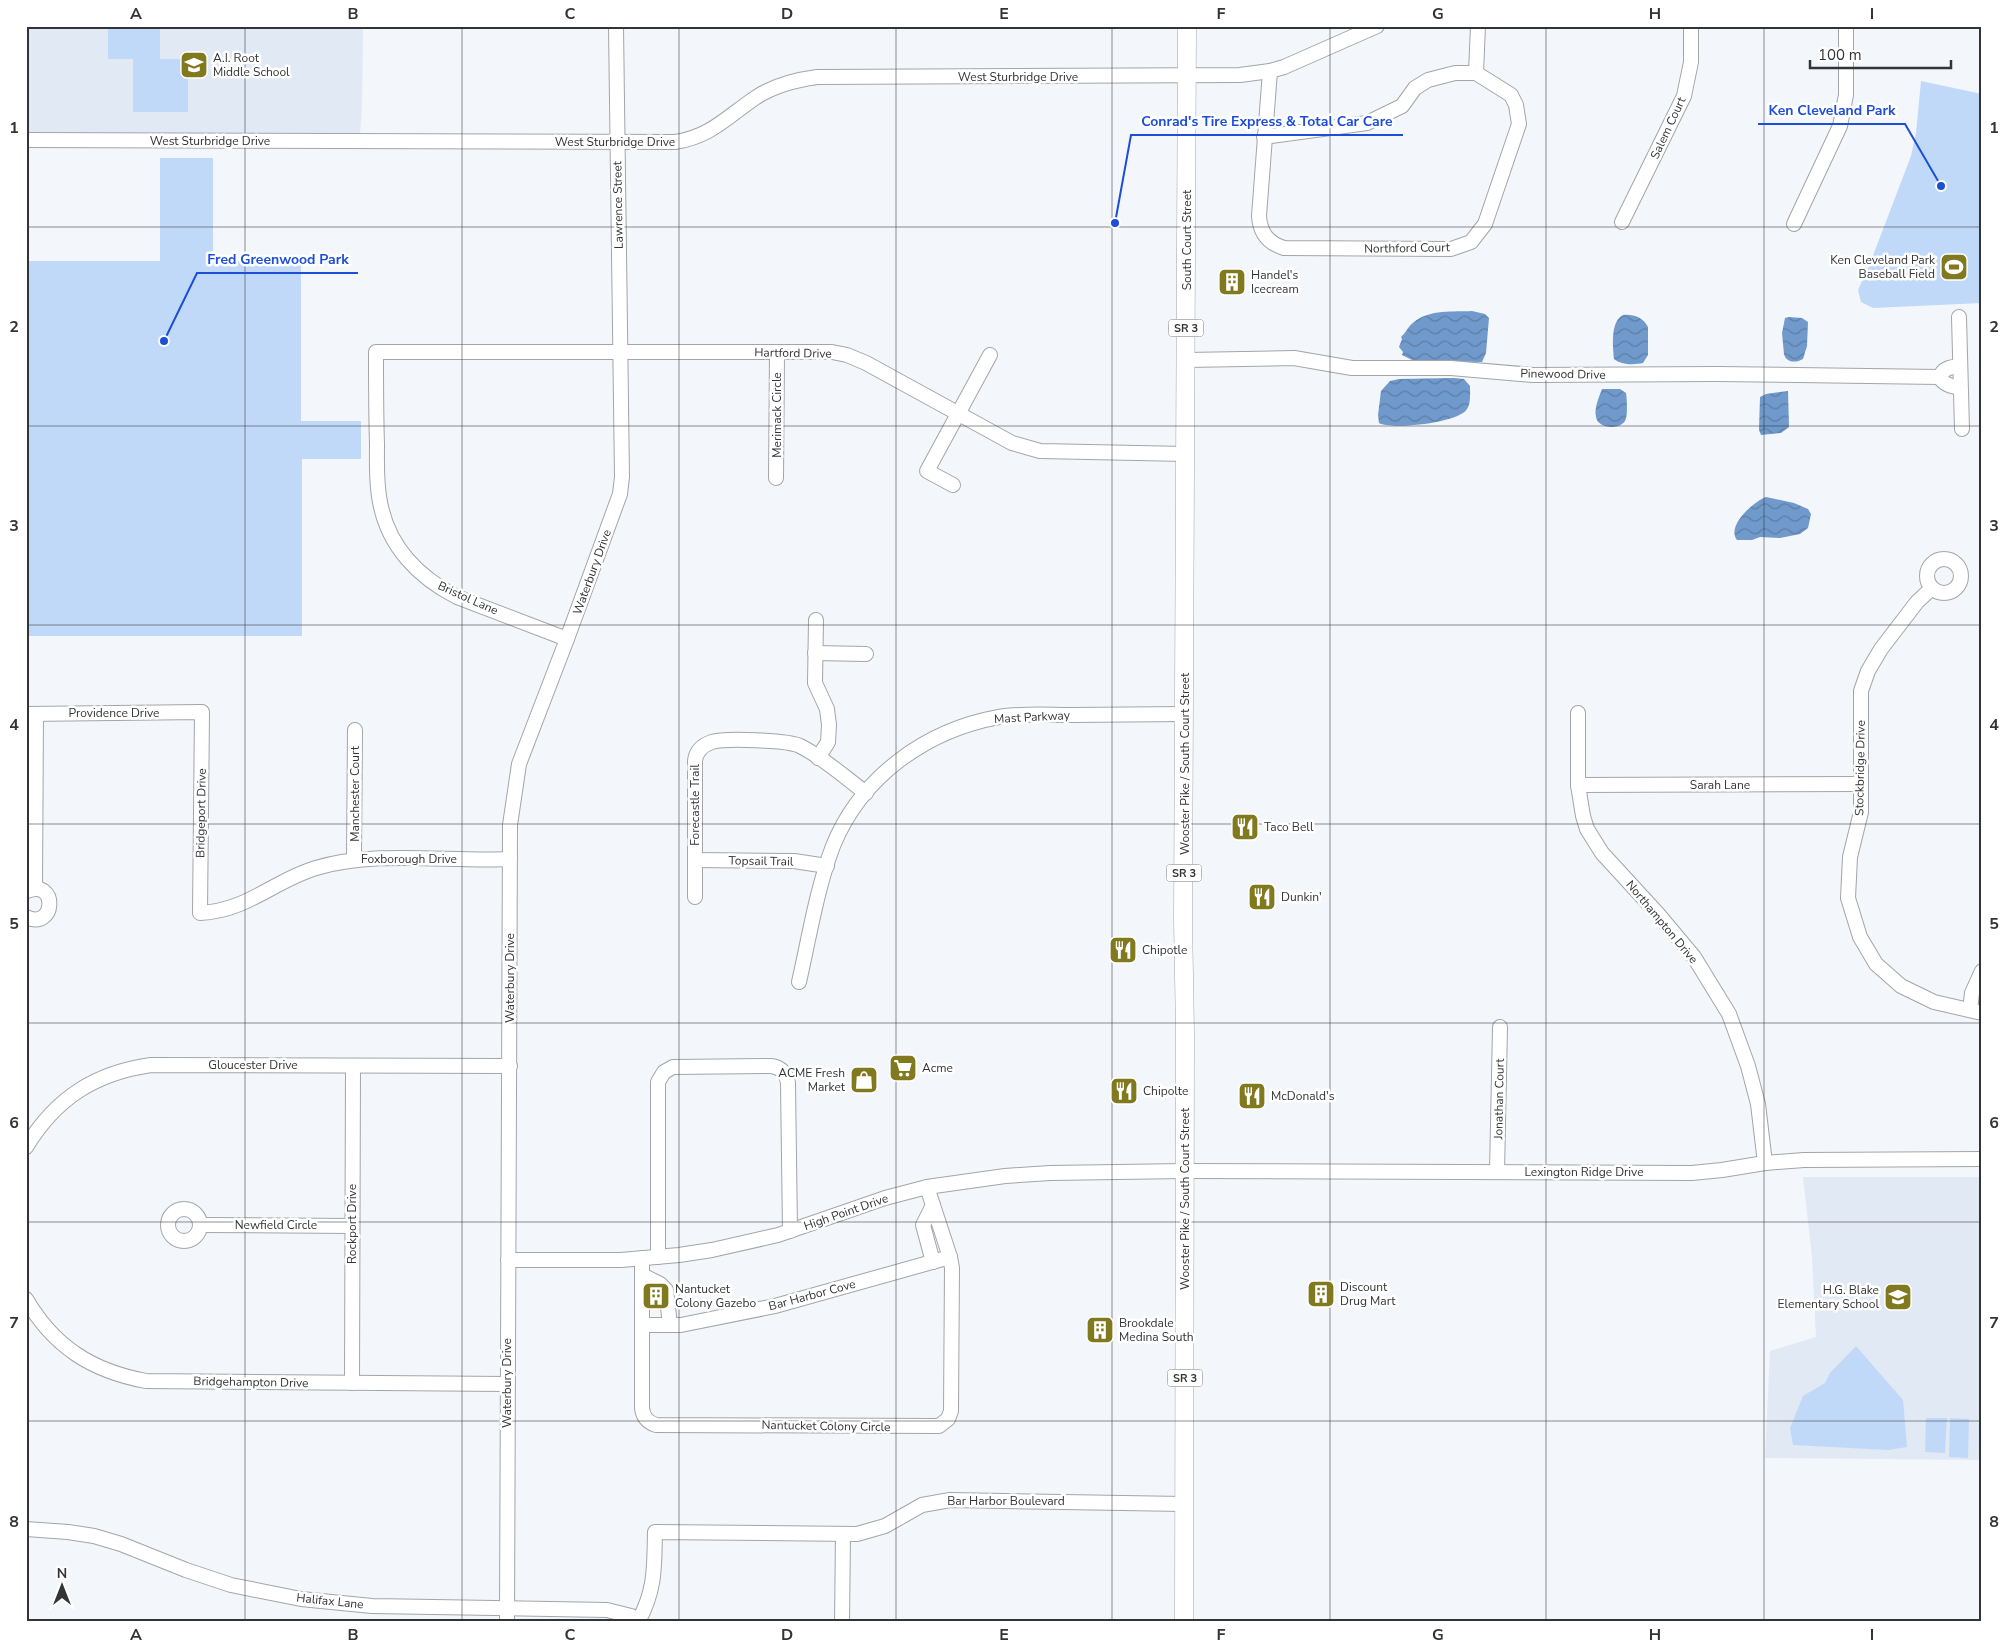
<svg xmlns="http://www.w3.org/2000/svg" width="2008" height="1648" viewBox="0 0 2008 1648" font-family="'Nunito Sans',sans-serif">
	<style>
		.built { fill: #e1e9f4 }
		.green { fill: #c1d9f8 }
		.water { fill: url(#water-waves) }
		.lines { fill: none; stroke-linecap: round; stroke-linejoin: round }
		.minor-casing { stroke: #a2a5a9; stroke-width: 16 }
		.major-casing { stroke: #a2a5a9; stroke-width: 19 }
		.minor { stroke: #fff; stroke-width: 14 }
		.major { stroke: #fff; stroke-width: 18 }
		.grid { fill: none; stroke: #333436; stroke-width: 1; stroke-opacity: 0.55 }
		.labels { text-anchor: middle; stroke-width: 5; stroke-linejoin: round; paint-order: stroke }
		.shield { fill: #fff; stroke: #707172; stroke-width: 1 }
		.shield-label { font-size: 11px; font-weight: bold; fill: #333436 }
		.poi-label { font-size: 12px; fill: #333436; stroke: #fff; text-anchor: start }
		.street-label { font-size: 12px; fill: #333436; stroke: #fff }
		.leader { fill: none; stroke: #1d4ed8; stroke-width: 2 }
		.callout-dot { fill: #1d4ed8; stroke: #fff; stroke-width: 2 }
		.callout-label { font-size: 14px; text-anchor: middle; font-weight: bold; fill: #1d4ed8; stroke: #fff; stroke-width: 5; stroke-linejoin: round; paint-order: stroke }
		.neatline { fill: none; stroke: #333436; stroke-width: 2 }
		.grid-label { font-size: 16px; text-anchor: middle; font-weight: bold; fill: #333436 }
	</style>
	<defs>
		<pattern id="water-waves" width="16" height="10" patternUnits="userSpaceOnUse" patternTransform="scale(1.25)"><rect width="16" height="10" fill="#7099cc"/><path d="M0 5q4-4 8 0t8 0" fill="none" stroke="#5d7ea6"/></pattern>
	</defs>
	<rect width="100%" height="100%" fill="#f3f6fb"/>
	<g class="built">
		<polygon points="26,26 363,26 362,103 360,135 26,134"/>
		<polygon points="1803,1177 1982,1177 1982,1460 1765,1458 1770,1351 1816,1337 1812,1257"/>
	</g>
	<g class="green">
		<polygon points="108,26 160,26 160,59 188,59 188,112 133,112 133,59 108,59"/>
		<polygon points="1921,81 1982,94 1982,303 1873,308 1861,302 1858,290 1869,266 1911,156 1916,133"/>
		<polygon points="160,158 213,158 213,261 301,261 301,421 361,421 361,459 302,459 302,636 26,636 26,261 160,261"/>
		<polygon points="1856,1346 1903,1400 1907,1447 1888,1450 1793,1445 1790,1428 1803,1396 1825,1383 1830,1373"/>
		<polygon points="1926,1418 1947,1418 1945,1453 1925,1452"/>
		<polygon points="1950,1418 1969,1419 1968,1458 1949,1457"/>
	</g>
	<g class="water">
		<path d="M1472,311L1485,314L1489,318L1486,353L1482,362L1414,361L1402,355L1403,352L1399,347L1402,339L1401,337C1406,333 1408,326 1414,322C1430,309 1453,312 1472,311Z"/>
		<path d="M1623,315C1633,314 1643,317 1648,327V355L1643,363C1634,365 1621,365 1614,359C1613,346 1610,322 1623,315Z"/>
		<path d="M1789,317L1802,318L1808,322L1807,346L1803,359C1796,363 1786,363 1784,354L1782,333L1785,318Z"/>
		<path d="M1454,378L1464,379L1470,386C1470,392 1471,404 1467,409C1459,423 1392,430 1379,423L1378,415L1381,391L1390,381L1399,379Z"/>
		<path d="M1602,389H1620L1626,393C1627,398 1628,417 1625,421C1619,430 1598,429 1596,417C1594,408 1599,397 1602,389Z"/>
		<polygon points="1788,391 1789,427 1781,433 1761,435 1759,430 1760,397 1766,394"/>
		<path d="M1766,497L1794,503L1808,509L1811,514L1808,528L1800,534L1780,538L1760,537L1752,540H1737C1726,526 1753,502 1766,497Z"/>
	</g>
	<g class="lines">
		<defs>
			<g id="minor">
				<path d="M1270,71L1259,216C1260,233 1268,243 1284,248L1451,249L1471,242L1485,224L1519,124L1516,105L1511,95L1476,73L1478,26"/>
				<polyline points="1264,137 1367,123 1402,106 1415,88 1428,80 1455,73 1476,73"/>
				<path d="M26,140L675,142C710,137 727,117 755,98C774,85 795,80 817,77L1240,75L1270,71L1284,67L1377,26"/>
				<polyline points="1622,222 1684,96 1691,62 1691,26"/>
				<polyline points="1794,224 1840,126 1846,95 1846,26"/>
				<polyline points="1959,317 1962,429"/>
				<polyline points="1186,360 1294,358 1352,368 1451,368 1533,375 1717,374 1940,377"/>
				<path d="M1960,366C1951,367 1942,368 1940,378C1945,385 1952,387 1960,387"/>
				<polyline points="776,478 777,352"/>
				<polyline points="953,485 927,471 990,355"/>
				<circle cx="1944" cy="576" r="17"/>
				<polyline points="1932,588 1917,602 1881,649 1868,671 1861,691 1861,812 1850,857 1848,898 1860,937 1876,964 1901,986 1934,1002 1982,1013"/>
				<polyline points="816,620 815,683 827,709 829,725 828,742 818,758"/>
				<path d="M567,639L457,597C418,577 388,546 380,502C376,483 377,463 377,444C376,414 376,383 376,352H832L847,355L866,363L1012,443L1040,451L1186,454"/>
				<polyline points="815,653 866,654"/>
				<polyline points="1578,713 1578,785 1583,816 1587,829 1602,853 1658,914 1694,957 1729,1014 1748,1066 1758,1104 1765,1163"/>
				<path d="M26,714L202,712L200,913C247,911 275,880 316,868C377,850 446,862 510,859"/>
				<polyline points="1578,785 1861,784"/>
				<polyline points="354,859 355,730"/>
				<polyline points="695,860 794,861 827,866"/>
				<polyline points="35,888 36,714"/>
				<path d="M695,897V761C696,751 703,745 712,742C724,738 788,740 800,746C821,756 846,778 866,793"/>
				<path d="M26,917C56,931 58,878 27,891"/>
				<path d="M799,982C809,938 817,888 833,846C861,777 926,730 999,717C1023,713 1047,715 1071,715C1109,715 1147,714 1185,714"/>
				<polyline points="1970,1010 1972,993 1982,971"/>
				<path d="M26,1147C56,1098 95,1073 151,1065L510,1066"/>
				<polyline points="1497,1172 1500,1027"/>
				<polyline points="933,1205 923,1225 933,1262"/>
				<circle cx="184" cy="1225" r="16"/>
				<polyline points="200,1225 352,1226"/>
				<path d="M658,1257V1082L664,1072L673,1067L771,1066C780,1067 787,1073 788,1083L790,1231"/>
				<path d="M642,1258V1408C643,1417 647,1422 656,1425L939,1426L948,1419L951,1411L952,1268L950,1257L927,1187"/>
				<polyline points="508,1260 621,1260 679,1255 712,1250 778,1235 885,1198 927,1187 1005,1176 1050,1173 1185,1171 1692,1173 1722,1170 1765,1163 1804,1160 1982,1159"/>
				<polyline points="642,1275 660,1284 666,1290 670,1325"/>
				<path d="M26,1299C54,1347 92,1371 146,1381L507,1384"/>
				<polyline points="642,1325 681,1325 775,1306 950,1257"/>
				<polyline points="352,1383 353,1066"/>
				<polyline points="26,1529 68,1532 94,1536 121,1544 186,1570 231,1585 301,1599 372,1606 607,1610 631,1616 641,1622"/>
				<path d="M639,1620C656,1588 654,1566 655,1532L857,1534L885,1526L922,1505L950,1500L1184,1504"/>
				<polyline points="507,1622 510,825 519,764 567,639 620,494 622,477 616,26"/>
				<polyline points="842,1622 843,1534"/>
			</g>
			<polyline id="major" points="1184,1622 1185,1032 1183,920 1187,26"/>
		</defs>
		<use href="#minor" class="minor-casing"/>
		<use href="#major" class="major-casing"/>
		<use href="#minor" class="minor"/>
		<use href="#major" class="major"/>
	</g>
	<path class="grid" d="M245,26V1622M462,26V1622M679,26V1622M896,26V1622M1112,26V1622M1330,26V1622M1546,26V1622M1764,26V1622M26,227H1982M26,426H1982M26,625H1982M26,824H1982M26,1023H1982M26,1222H1982M26,1421H1982"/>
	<defs>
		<symbol id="school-square" viewBox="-11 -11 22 22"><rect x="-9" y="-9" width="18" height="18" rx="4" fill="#80791e" stroke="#fff"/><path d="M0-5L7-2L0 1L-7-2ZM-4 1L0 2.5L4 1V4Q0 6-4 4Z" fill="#fff"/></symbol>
		<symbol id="stadium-square" viewBox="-11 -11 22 22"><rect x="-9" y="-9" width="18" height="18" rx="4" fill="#80791e" stroke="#fff"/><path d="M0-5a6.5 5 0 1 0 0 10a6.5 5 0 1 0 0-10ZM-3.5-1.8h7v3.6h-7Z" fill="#fff"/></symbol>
		<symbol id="building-square" viewBox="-11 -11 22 22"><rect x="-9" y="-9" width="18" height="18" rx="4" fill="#80791e" stroke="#fff"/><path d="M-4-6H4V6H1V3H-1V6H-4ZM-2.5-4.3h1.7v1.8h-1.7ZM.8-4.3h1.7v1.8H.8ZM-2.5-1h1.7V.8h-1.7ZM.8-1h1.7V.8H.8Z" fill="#fff"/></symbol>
		<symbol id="restaurant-square" viewBox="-11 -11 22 22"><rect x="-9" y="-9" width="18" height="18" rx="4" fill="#80791e" stroke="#fff"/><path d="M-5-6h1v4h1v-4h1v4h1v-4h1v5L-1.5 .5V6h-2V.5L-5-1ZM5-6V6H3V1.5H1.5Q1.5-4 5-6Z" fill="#fff"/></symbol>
		<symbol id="supermarket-square" viewBox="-11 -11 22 22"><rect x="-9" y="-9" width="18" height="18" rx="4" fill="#80791e" stroke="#fff"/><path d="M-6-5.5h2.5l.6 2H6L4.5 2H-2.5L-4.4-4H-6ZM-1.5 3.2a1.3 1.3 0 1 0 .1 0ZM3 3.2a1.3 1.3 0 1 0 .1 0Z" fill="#fff"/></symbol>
		<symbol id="shop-square" viewBox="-11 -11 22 22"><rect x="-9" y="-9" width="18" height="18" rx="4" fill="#80791e" stroke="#fff"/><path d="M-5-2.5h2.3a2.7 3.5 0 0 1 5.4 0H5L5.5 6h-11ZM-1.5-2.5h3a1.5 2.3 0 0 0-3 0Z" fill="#fff"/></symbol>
	</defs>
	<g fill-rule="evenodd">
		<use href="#school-square" x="178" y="49" width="32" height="32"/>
		<use href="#stadium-square" x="1938" y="251" width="32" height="32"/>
		<use href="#building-square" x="1216" y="266" width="32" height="32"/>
		<use href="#restaurant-square" x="1229" y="811" width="32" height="32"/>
		<use href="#restaurant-square" x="1246" y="881" width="32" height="32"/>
		<use href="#restaurant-square" x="1107" y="934" width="32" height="32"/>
		<use href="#supermarket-square" x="887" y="1052" width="32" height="32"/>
		<use href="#shop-square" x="848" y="1064" width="32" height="32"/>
		<use href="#restaurant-square" x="1108" y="1075" width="32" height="32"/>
		<use href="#restaurant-square" x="1236" y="1080" width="32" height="32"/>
		<use href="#building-square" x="1305" y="1278" width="32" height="32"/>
		<use href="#building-square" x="640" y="1280" width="32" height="32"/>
		<use href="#school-square" x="1882" y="1281" width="32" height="32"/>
		<use href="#building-square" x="1084" y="1314" width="32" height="32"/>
	</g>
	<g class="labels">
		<g class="shield">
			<rect x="1168.5" y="319.5" width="35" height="17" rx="4"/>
			<rect x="1166.5" y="864.5" width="35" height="17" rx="4"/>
			<rect x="1167.5" y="1369.5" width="35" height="17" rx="4"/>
		</g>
		<g class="shield-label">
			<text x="1186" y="332">SR 3</text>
			<text x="1184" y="877">SR 3</text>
			<text x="1185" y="1382">SR 3</text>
		</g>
		<g class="poi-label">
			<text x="213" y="62">A.I. Root<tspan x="213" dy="14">Middle School</tspan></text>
			<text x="1935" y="264" text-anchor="end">Ken Cleveland Park<tspan x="1935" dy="14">Baseball Field</tspan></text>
			<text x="1251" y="279">Handel's<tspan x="1251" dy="14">Icecream</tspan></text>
			<text x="1264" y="831">Taco Bell</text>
			<text x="1281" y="901">Dunkin'</text>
			<text x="1142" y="954">Chipotle</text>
			<text x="922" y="1072">Acme</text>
			<text x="845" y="1077" text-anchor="end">ACME Fresh<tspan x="845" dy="14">Market</tspan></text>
			<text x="1143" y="1095">Chipolte</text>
			<text x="1271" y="1100">McDonald's</text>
			<text x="1340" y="1291">Discount<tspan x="1340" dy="14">Drug Mart</tspan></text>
			<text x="675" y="1293">Nantucket<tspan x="675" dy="14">Colony Gazebo</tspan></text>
			<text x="1879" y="1294" text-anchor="end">H.G. Blake<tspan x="1879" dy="14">Elementary School</tspan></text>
			<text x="1119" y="1327">Brookdale<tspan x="1119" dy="14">Medina South</tspan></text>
		</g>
		<g class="street-label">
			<text x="1018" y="81">West Sturbridge Drive</text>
			<text transform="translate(1668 128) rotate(-65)" y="4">Salem Court</text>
			<text x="210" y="145">West Sturbridge Drive</text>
			<text x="615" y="146">West Sturbridge Drive</text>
			<text transform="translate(618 205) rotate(-91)" y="4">Lawrence Street</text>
			<text transform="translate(1187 240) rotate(-90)" y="4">South Court Street</text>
			<text transform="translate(1407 248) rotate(-1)" y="4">Northford Court</text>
			<text transform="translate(793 353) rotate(1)" y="4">Hartford Drive</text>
			<text transform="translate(1563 374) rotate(1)" y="4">Pinewood Drive</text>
			<text transform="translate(777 415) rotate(-90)" y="4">Merimack Circle</text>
			<text transform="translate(592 572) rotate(-70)" y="4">Waterbury Drive</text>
			<text transform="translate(468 598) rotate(24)" y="4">Bristol Lane</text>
			<text x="114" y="717">Providence Drive</text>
			<text transform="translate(1032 717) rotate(-3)" y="4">Mast Parkway</text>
			<text transform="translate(1185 764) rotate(-90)" y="4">Wooster Pike / South Court Street</text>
			<text transform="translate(1860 768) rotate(-89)" y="4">Stockbridge Drive</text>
			<text x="1720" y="789">Sarah Lane</text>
			<text transform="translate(355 794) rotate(-90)" y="4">Manchester Court</text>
			<text transform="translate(695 805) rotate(-90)" y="4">Forecastle Trail</text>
			<text transform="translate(201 813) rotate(-89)" y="4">Bridgeport Drive</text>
			<text x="409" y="863">Foxborough Drive</text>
			<text transform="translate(761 861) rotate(1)" y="4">Topsail Trail</text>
			<text transform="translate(1662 922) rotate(50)" y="4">Northampton Drive</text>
			<text transform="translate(510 978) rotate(-90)" y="4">Waterbury Drive</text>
			<text x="253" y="1069">Gloucester Drive</text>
			<text transform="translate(1499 1099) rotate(-89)" y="4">Jonathan Court</text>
			<text x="1584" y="1176">Lexington Ridge Drive</text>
			<text transform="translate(1185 1199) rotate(-90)" y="4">Wooster Pike / South Court Street</text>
			<text transform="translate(846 1212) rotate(-19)" y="4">High Point Drive</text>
			<text transform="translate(352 1224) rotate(-90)" y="4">Rockport Drive</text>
			<text x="276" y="1229">Newfield Circle</text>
			<text transform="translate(812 1295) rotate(-15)" y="4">Bar Harbor Cove</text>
			<text transform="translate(251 1382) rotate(1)" y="4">Bridgehampton Drive</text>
			<text transform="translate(507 1383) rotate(-90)" y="4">Waterbury Drive</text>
			<text transform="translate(826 1426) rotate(1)" y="4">Nantucket Colony Circle</text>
			<text x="1006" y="1505">Bar Harbor Boulevard</text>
			<text transform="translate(330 1601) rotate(6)" y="4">Halifax Lane</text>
		</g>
	</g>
	<path class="leader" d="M1941 186L1905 124H1758M1115 223L1131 135H1403M164 341L197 273H358"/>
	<g class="callout-dot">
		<circle cx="1941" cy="186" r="5"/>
		<circle cx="1115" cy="223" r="5"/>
		<circle cx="164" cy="341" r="5"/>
	</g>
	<g class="callout-label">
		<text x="1832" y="115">Ken Cleveland Park</text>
		<text x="1267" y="126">Conrad's Tire Express &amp; Total Car Care</text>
		<text x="278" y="264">Fred Greenwood Park</text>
	</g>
	<rect width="2008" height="1648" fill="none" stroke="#ffffff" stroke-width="55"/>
	<g transform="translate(62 1586)" stroke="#ffffff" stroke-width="4" paint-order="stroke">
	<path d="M0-4L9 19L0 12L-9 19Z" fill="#333436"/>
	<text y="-8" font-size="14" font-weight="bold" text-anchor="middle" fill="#333436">N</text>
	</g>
	<path d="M1810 60v8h141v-8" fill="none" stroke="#333436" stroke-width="2.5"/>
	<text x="1818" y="60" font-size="15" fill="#333436" stroke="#ffffff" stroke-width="4" paint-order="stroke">100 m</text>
	<rect x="28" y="28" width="1952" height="1592" class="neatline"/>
	<g class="grid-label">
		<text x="136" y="19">A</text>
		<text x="353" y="19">B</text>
		<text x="570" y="19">C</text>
		<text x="787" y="19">D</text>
		<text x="1004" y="19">E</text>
		<text x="1221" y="19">F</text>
		<text x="1438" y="19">G</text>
		<text x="1655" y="19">H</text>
		<text x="1872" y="19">I</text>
		<text x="14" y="133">1</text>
		<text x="1994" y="133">1</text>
		<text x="14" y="332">2</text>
		<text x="1994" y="332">2</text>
		<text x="14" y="531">3</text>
		<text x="1994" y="531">3</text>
		<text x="14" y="730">4</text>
		<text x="1994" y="730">4</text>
		<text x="14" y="929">5</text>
		<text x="1994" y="929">5</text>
		<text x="14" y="1128">6</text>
		<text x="1994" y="1128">6</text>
		<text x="14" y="1328">7</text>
		<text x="1994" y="1328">7</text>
		<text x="14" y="1527">8</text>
		<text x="1994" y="1527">8</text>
		<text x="136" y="1640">A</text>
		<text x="353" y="1640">B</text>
		<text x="570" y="1640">C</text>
		<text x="787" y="1640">D</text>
		<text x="1004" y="1640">E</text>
		<text x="1221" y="1640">F</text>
		<text x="1438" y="1640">G</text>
		<text x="1655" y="1640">H</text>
		<text x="1872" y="1640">I</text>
	</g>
</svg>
